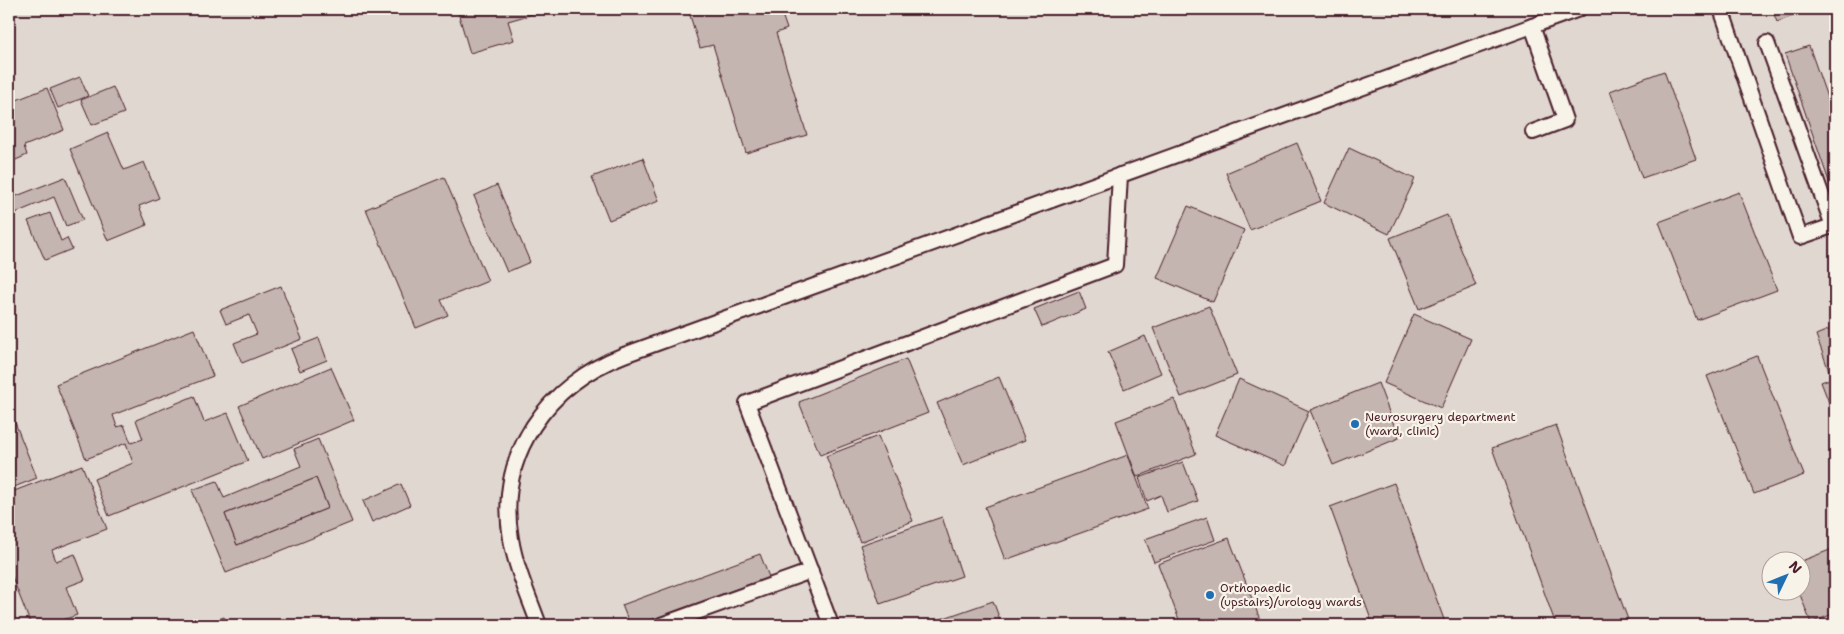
<svg xmlns="http://www.w3.org/2000/svg" width="1844" height="634" viewBox="0 0 1844 634" font-family="'Shantell Sans',sans-serif">
	<style>
		.built { fill: #e0d7d0; fill-rule: evenodd }
		.building { fill: #c4b5b0; stroke: #4a1f2b; fill-rule: evenodd }
		.lines { fill: none; stroke-linecap: round; stroke-linejoin: round }
		.service-casing { stroke: #4a1f2b; stroke-width: 18 }
		.service { stroke: #f7f3e8; stroke-width: 14 }
		.poi-dot { fill: #1f6fb2; stroke: #f7f3e8; stroke-width: 2 }
		.labels { text-anchor: middle; stroke-width: 4.5; stroke-linejoin: round; paint-order: stroke }
		.poi-label { font-size: 12px; fill: #4a1f2b; stroke: #f7f3e8; text-anchor: start }
	</style>
	<rect width="100%" height="100%" fill="#ece6dd"/>
	<filter id="ink" filterUnits="userSpaceOnUse"><feTurbulence type="fractalNoise" baseFrequency=".02" numOctaves="2"/><feDisplacementMap in="SourceGraphic" scale="10" xChannelSelector="R" yChannelSelector="G"/><feConvolveMatrix kernelMatrix="1 2 1 2 8 2 1 2 1" color-interpolation-filters="sRGB"/></filter>
	<g filter="url(#ink)">
		<path class="built" d="M9,9H1835V625H9ZM1772,562H1802V592H1772Z"/>
		<g class="building">
			<polygon points="457,9 550,9 508,21 514,40 470,53"/>
			<polygon points="688,9 780,9 787,29 776,33 807,135 746,153 713,45 700,48"/>
			<polygon points="1772,9 1812,9 1777,22"/>
			<polygon points="1809,46 1835,120 1835,199 1785,54"/>
			<polygon points="1664,71 1696,159 1642,178 1610,91"/>
			<polygon points="80,77 88,96 58,108 50,89"/>
			<polygon points="113,87 124,113 92,125 81,100"/>
			<polygon points="47,88 64,130 24,146 27,155 9,163 9,103"/>
			<polygon points="108,133 124,170 144,162 159,198 139,206 147,225 108,241 70,149"/>
			<polygon points="1297,143 1321,201 1250,230 1226,173"/>
			<polygon points="1349,148 1415,179 1389,234 1324,203"/>
			<polygon points="643,158 659,201 609,220 592,177"/>
			<polygon points="65,177 83,220 66,226 54,197 13,214 9,199"/>
			<polygon points="444,177 488,281 441,300 448,315 416,328 366,209"/>
			<polygon points="497,185 530,262 507,272 474,196"/>
			<polygon points="1739,192 1777,290 1697,320 1659,222"/>
			<polygon points="1188,206 1244,230 1213,302 1157,278"/>
			<polygon points="50,213 61,241 67,238 72,249 45,260 28,221"/>
			<polygon points="1447,215 1476,286 1419,309 1390,238"/>
			<polygon points="281,286 302,339 242,363 234,343 257,334 249,315 226,324 220,310"/>
			<polygon points="1079,291 1086,309 1042,327 1034,309"/>
			<polygon points="1209,306 1237,375 1181,397 1153,328"/>
			<polygon points="1414,314 1471,339 1441,408 1384,383"/>
			<polygon points="1835,327 1835,369 1829,371 1816,335"/>
			<polygon points="194,329 213,376 113,415 117,427 124,425 131,443 143,439 136,420 194,396 204,422 228,413 248,461 109,516 94,479 133,463 126,443 86,459 56,384"/>
			<polygon points="1145,336 1161,373 1124,389 1108,352"/>
			<polygon points="319,338 327,360 300,371 291,349"/>
			<polygon points="1757,356 1804,475 1754,494 1707,376"/>
			<polygon points="906,359 928,413 820,455 799,402"/>
			<polygon points="331,367 354,420 262,459 239,406"/>
			<polygon points="999,377 1025,440 963,465 937,403"/>
			<polygon points="1835,377 1835,418 1821,382"/>
			<polygon points="1239,379 1309,411 1285,466 1215,435"/>
			<polygon points="1378,383 1399,438 1333,465 1310,410"/>
			<polygon points="1174,399 1196,454 1137,477 1116,421"/>
			<polygon points="14,420 37,478 9,489 9,422"/>
			<polygon points="1556,425 1630,625 1556,625 1492,448"/>
			<polygon points="878,436 913,521 860,542 826,456"/>
			<path d="M318,439L352,522L226,573L192,490L217,481L224,498L301,466L294,449ZM316,478L328,508L237,545L225,514Z"/>
			<polygon points="1128,455 1148,509 1005,560 985,507"/>
			<polygon points="1183,462 1198,501 1167,512 1161,495 1147,501 1139,478"/>
			<polygon points="82,465 107,529 52,550 56,561 75,554 85,580 66,587 77,615 49,625 31,625 9,569 9,493"/>
			<polygon points="316,478 328,508 237,545 225,514"/>
			<polygon points="1394,483 1446,625 1373,625 1330,507"/>
			<polygon points="401,484 410,505 372,522 363,501"/>
			<polygon points="942,517 962,576 880,604 860,545"/>
			<polygon points="1207,517 1215,540 1154,562 1145,539"/>
			<polygon points="1229,538 1262,625 1181,625 1158,564"/>
			<polygon points="1835,548 1835,613 1811,623 1799,592 1802,592 1802,562 1799,562"/>
			<polygon points="760,554 769,577 637,625 630,625 622,605"/>
			<polygon points="993,601 1002,625 924,625"/>
			<polygon points="224,617 228,625 204,625"/>
		</g>
		<g class="lines">
			<defs>
				<g id="service">
					<polyline points="1721,9 1800,237 1835,225"/>
					<polyline points="1532,26 1565,120 1533,132"/>
					<polyline points="1767,43 1833,226"/>
					<path d="M539,625C529,597 516,569 511,539C496,454 548,384 624,355L1579,9"/>
					<polyline points="661,625 811,571"/>
					<polyline points="831,625 747,403 1115,265 1120,175"/>
				</g>
			</defs>
			<use href="#service" class="service-casing"/>
			<use href="#service" class="service"/>
		</g>
	</g>
	<g class="poi-dot">
		<circle cx="1355" cy="424" r="5"/>
		<circle cx="1210" cy="595" r="5"/>
	</g>
	<g class="labels">
		<g class="poi-label">
			<text x="1365" y="421">Neurosurgery department<tspan x="1365" dy="14">(ward, clinic)</tspan></text>
			<text x="1220" y="592">Orthopaedic<tspan x="1220" dy="14">(upstairs)/urology wards</tspan></text>
		</g>
	</g>
	<rect width="1844" height="634" fill="none" stroke="#f7f3e8" stroke-width="30"/>
	<rect x="15" y="15" width="1814" height="604" fill="none" stroke="#4a1f2b" stroke-width="2" filter="url(#ink)"/>
	<g transform="translate(1786 576) rotate(47)"><circle r="24" fill="#f7f3e8" stroke="#b29e9c"/>
	<path d="M0-4L9 19L0 12L-9 19Z" fill="#1f6fb2"/>
	<text y="-8" font-size="14" font-weight="bold" text-anchor="middle" fill="#4a1f2b">N</text>
	</g>
</svg>
